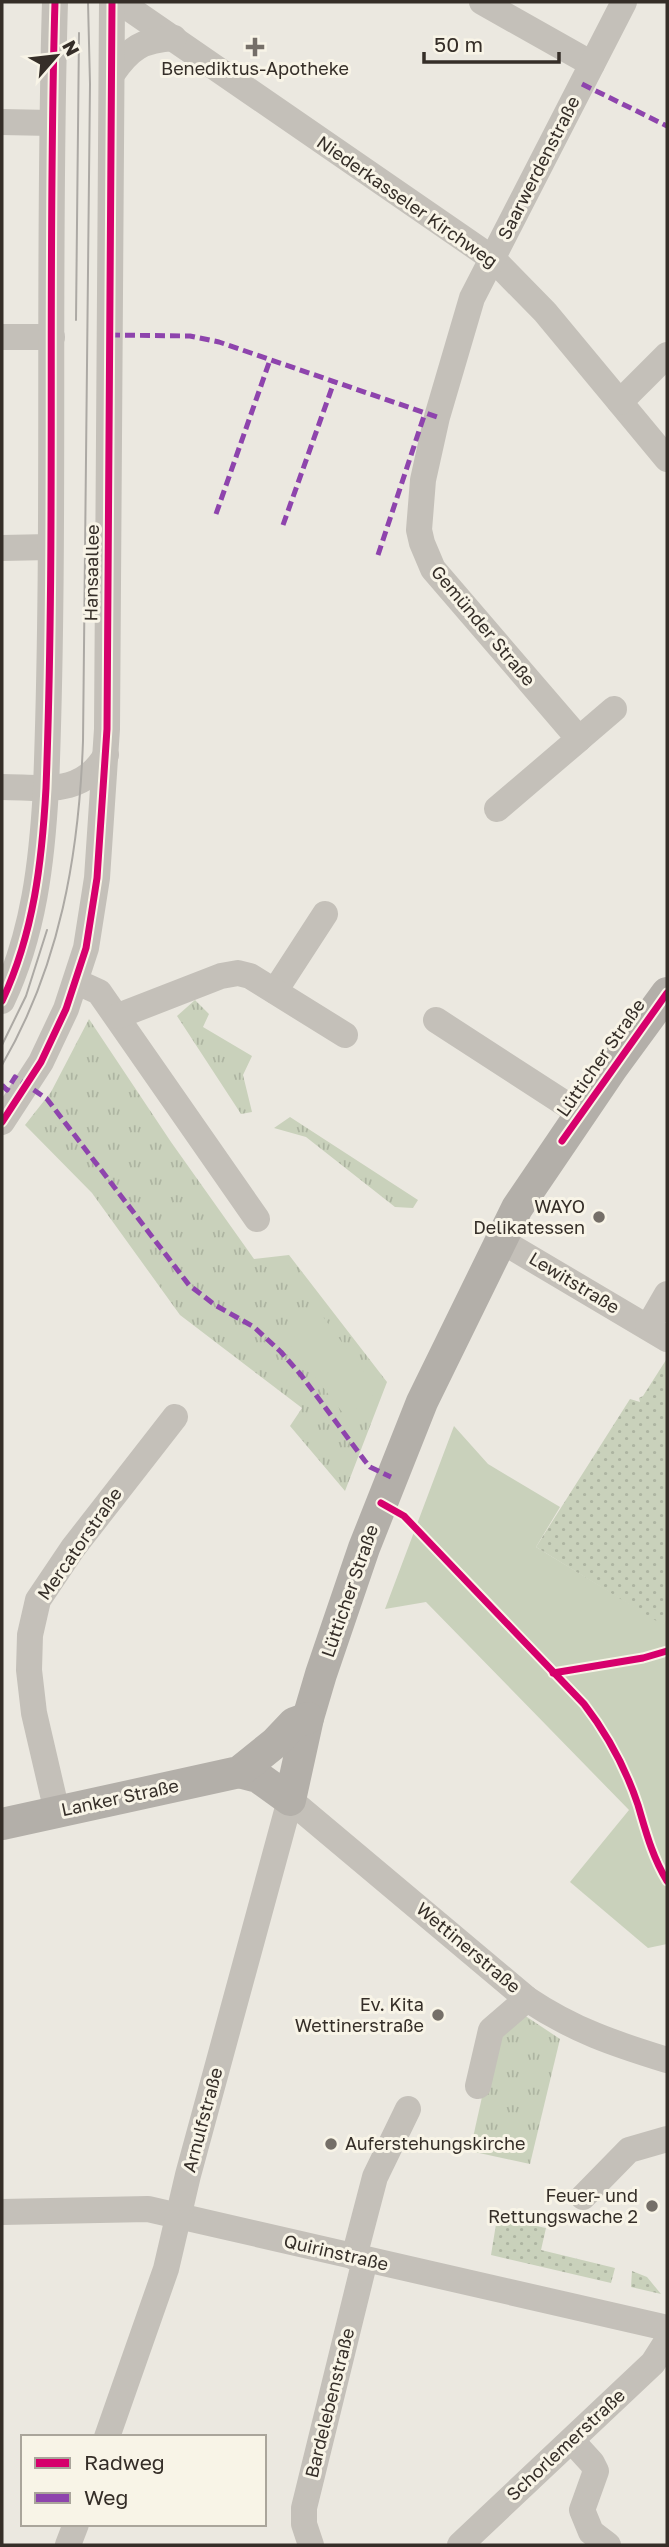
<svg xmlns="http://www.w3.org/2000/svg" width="669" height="2547" viewBox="0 0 669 2547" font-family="'Golos Text',sans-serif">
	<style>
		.grass { fill: url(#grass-tufts) }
		.park { fill: #c9d1bb }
		.garden { fill: url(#garden-dots) }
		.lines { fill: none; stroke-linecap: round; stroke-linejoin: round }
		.minor { stroke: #c4c0b9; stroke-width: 26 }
		.major { stroke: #b3afa9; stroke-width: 32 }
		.tram { stroke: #aca9a4; stroke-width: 2 }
		.quiet { stroke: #8e44ad; stroke-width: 5; stroke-dasharray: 10 5; stroke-linecap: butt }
		.cycleway-casing { stroke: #f8f4e7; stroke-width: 11 }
		.cycleway { stroke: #d6006c; stroke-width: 7 }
		.poi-dot { fill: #756f68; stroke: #f8f4e7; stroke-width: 2.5 }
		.labels { text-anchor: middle; stroke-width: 6; stroke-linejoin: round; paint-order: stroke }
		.poi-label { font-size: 18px; fill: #352e28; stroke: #f8f4e7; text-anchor: end }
		.street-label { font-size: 18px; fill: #352e28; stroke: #f8f4e7 }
	</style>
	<defs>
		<pattern id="grass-tufts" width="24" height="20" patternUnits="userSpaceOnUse" patternTransform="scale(1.75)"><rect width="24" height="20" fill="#c9d1bb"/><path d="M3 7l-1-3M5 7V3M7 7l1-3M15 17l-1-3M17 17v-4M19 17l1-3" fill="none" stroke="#adb4a1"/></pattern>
		<pattern id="garden-dots" width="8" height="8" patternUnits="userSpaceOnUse" patternTransform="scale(1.75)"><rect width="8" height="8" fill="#c9d1bb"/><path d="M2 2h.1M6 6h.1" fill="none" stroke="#adb4a1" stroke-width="1.8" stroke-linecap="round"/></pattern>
	</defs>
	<rect width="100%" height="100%" fill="#ebe8e0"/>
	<g class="grass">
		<polygon points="195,1000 209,1014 203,1027 252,1056 243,1075 252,1112 241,1114 177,1016"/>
		<polygon points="89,1019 171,1142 254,1259 289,1255 387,1382 345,1491 290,1426 302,1408 180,1315 92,1193 25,1125 51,1092"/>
		<polygon points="290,1117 418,1200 413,1208 395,1207 306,1137 274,1128"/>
		<polygon points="521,2013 560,2039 530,2164 470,2151 496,2034"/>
	</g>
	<g class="park">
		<polygon points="321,1314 378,1391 346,1417 288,1342"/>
		<polygon points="454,1426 488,1464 560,1507 536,1547 663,1624 667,1618 667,1944 648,1948 570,1882 629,1810 426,1602 385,1609"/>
	</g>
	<g class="garden">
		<polygon points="666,1360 667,1618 663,1625 536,1547 630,1399 640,1402 639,1398 643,1396"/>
		<polygon points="497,2218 546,2228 541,2250 615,2268 611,2283 491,2255"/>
		<polygon points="632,2271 647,2277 661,2294 631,2287"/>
	</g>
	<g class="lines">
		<g class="minor">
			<polyline points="120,2 493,259 545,312 667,459"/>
			<polyline points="482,2 592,64"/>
			<path d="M112,74C130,48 142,40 174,38"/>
			<polyline points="2,122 51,123"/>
			<polyline points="2,337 52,337"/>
			<polyline points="620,402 667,355"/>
			<polyline points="2,548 50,547"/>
			<polyline points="579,739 614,709"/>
			<path d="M2,787C43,787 82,797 106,755"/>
			<polyline points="497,809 579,739 433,569 422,543 419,530 423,480 437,417 472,298 624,2"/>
			<polyline points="77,982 99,992 257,1219"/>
			<polyline points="275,991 325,914"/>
			<path d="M2,1001C34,933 42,861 46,788C56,526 47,264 55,2"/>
			<polyline points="118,1016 221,976 238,973 250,976 345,1035"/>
			<polyline points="436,1020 581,1114"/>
			<polyline points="2,1122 41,1062 66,1009 86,948 97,878 107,729 112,2"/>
			<polyline points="500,1240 667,1339"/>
			<polyline points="648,1327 667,1294"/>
			<polyline points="57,1812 34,1713 29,1670 30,1635 38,1600 73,1548 175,1417"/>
			<polyline points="478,2086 491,2030 527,1999"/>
			<polyline points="583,2197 629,2150 667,2139"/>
			<polyline points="2,2212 148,2209 667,2328"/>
			<polyline points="354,2257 375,2177 408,2109"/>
			<path d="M107,2437L166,2269L188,2175L290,1800L527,1999C573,2030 615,2044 667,2060"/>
			<polyline points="572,2441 592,2463 596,2471 582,2510 591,2532 608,2545"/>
			<polyline points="68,2545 76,2524"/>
			<polyline points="311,2545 304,2524 304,2508 365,2260"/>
			<polyline points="460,2545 653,2363 667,2341"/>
		</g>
		<g class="major">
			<polyline points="239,1772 258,1777 290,1800 308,1718 321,1674 364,1548 422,1402 517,1208 612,1068 667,993"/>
			<polyline points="2,1824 239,1772 275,1743 294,1723 308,1718"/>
		</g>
		<g class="tram">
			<polyline points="76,320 79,33"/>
			<polyline points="2,1045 26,996 47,930"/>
			<path d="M2,1065C60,965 79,855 83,741L90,84L88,2"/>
		</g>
		<g class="quiet">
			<polyline points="582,84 667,126"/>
			<polyline points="110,335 190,336 219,342 437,417"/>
			<polyline points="216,514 270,360"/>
			<polyline points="283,525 334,382"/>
			<polyline points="378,555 425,413"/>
			<polyline points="2,1085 7,1090 15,1077 47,1099 189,1285 215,1305 254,1327 281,1352 301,1375 365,1461 370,1467 391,1477"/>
		</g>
		<defs>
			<g id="cycleway">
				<path d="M2,1001C34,933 42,861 46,788C56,526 47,264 55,2"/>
				<polyline points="2,1122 41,1062 66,1009 86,948 97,878 107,729 112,2"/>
				<polyline points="562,1141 667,993"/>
				<path d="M381,1503L404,1516L584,1704C607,1734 626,1769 638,1805C646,1832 652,1856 667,1881"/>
				<polyline points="553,1673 643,1658 667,1651"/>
			</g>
		</defs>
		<use href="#cycleway" class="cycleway-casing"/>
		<use href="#cycleway" class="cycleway"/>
	</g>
	<g class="poi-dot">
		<path d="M251.5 36.5h7v7h7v7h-7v7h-7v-7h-7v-7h7z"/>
		<circle cx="599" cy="1217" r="7"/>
		<circle cx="438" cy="2015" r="7"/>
		<circle cx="331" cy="2144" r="7"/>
		<circle cx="652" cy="2206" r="7"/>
	</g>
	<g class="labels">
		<g class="poi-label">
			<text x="255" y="75" text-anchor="middle">Benediktus-Apotheke</text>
			<text x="585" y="1213">WAYO<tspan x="585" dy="21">Delikatessen</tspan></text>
			<text x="424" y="2011">Ev. Kita<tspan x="424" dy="21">Wettinerstraße</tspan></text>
			<text x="345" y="2150" text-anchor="start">Auferstehungskirche</text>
			<text x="638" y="2202">Feuer- und<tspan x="638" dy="21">Rettungswache 2</tspan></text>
		</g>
		<g class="street-label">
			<text transform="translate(539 168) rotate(-63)" y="6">Saarwerdenstraße</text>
			<text transform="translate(407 202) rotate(35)" y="6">Niederkasseler Kirchweg</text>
			<text transform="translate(92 573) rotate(-89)" y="6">Hansaallee</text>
			<text transform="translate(483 626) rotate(50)" y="6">Gemünder Straße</text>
			<text transform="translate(601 1058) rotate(-55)" y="6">Lütticher Straße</text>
			<text transform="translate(574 1283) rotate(31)" y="6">Lewitstraße</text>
			<text transform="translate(80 1544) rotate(-55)" y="6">Mercatorstraße</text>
			<text transform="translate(350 1591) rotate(-71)" y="6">Lütticher Straße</text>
			<text transform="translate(120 1798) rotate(-12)" y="6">Lanker Straße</text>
			<text transform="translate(468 1948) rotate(40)" y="6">Wettinerstraße</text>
			<text transform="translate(203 2120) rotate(-75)" y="6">Arnulfstraße</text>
			<text transform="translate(336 2253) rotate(13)" y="6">Quirinstraße</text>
			<text transform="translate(330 2403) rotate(-76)" y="6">Bardelebenstraße</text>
			<text transform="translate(566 2445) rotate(-43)" y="6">Schorlemerstraße</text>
		</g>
	</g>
	<rect width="669" height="2547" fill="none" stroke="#352e28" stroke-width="7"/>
	<rect x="21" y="2435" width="245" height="91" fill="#f8f4e7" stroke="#aaa59b" stroke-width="2"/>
	<rect x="35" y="2458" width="35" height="10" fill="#d6006c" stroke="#aaa59b" stroke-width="2"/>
	<text x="84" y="2470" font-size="21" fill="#352e28">Radweg</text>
	<rect x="35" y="2493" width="35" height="10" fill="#8e44ad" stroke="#aaa59b" stroke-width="2"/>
	<text x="84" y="2505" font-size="21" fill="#352e28">Weg</text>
	<g transform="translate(56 56) rotate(62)" stroke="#f8f4e7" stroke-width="5" paint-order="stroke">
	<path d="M0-5L12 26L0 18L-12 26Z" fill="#352e28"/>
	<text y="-10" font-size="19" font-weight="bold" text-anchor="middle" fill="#352e28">N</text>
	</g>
	<path d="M424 52v10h135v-10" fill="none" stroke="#352e28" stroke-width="3.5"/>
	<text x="434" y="52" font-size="21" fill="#352e28" stroke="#f8f4e7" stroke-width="5" paint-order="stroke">50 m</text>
</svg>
